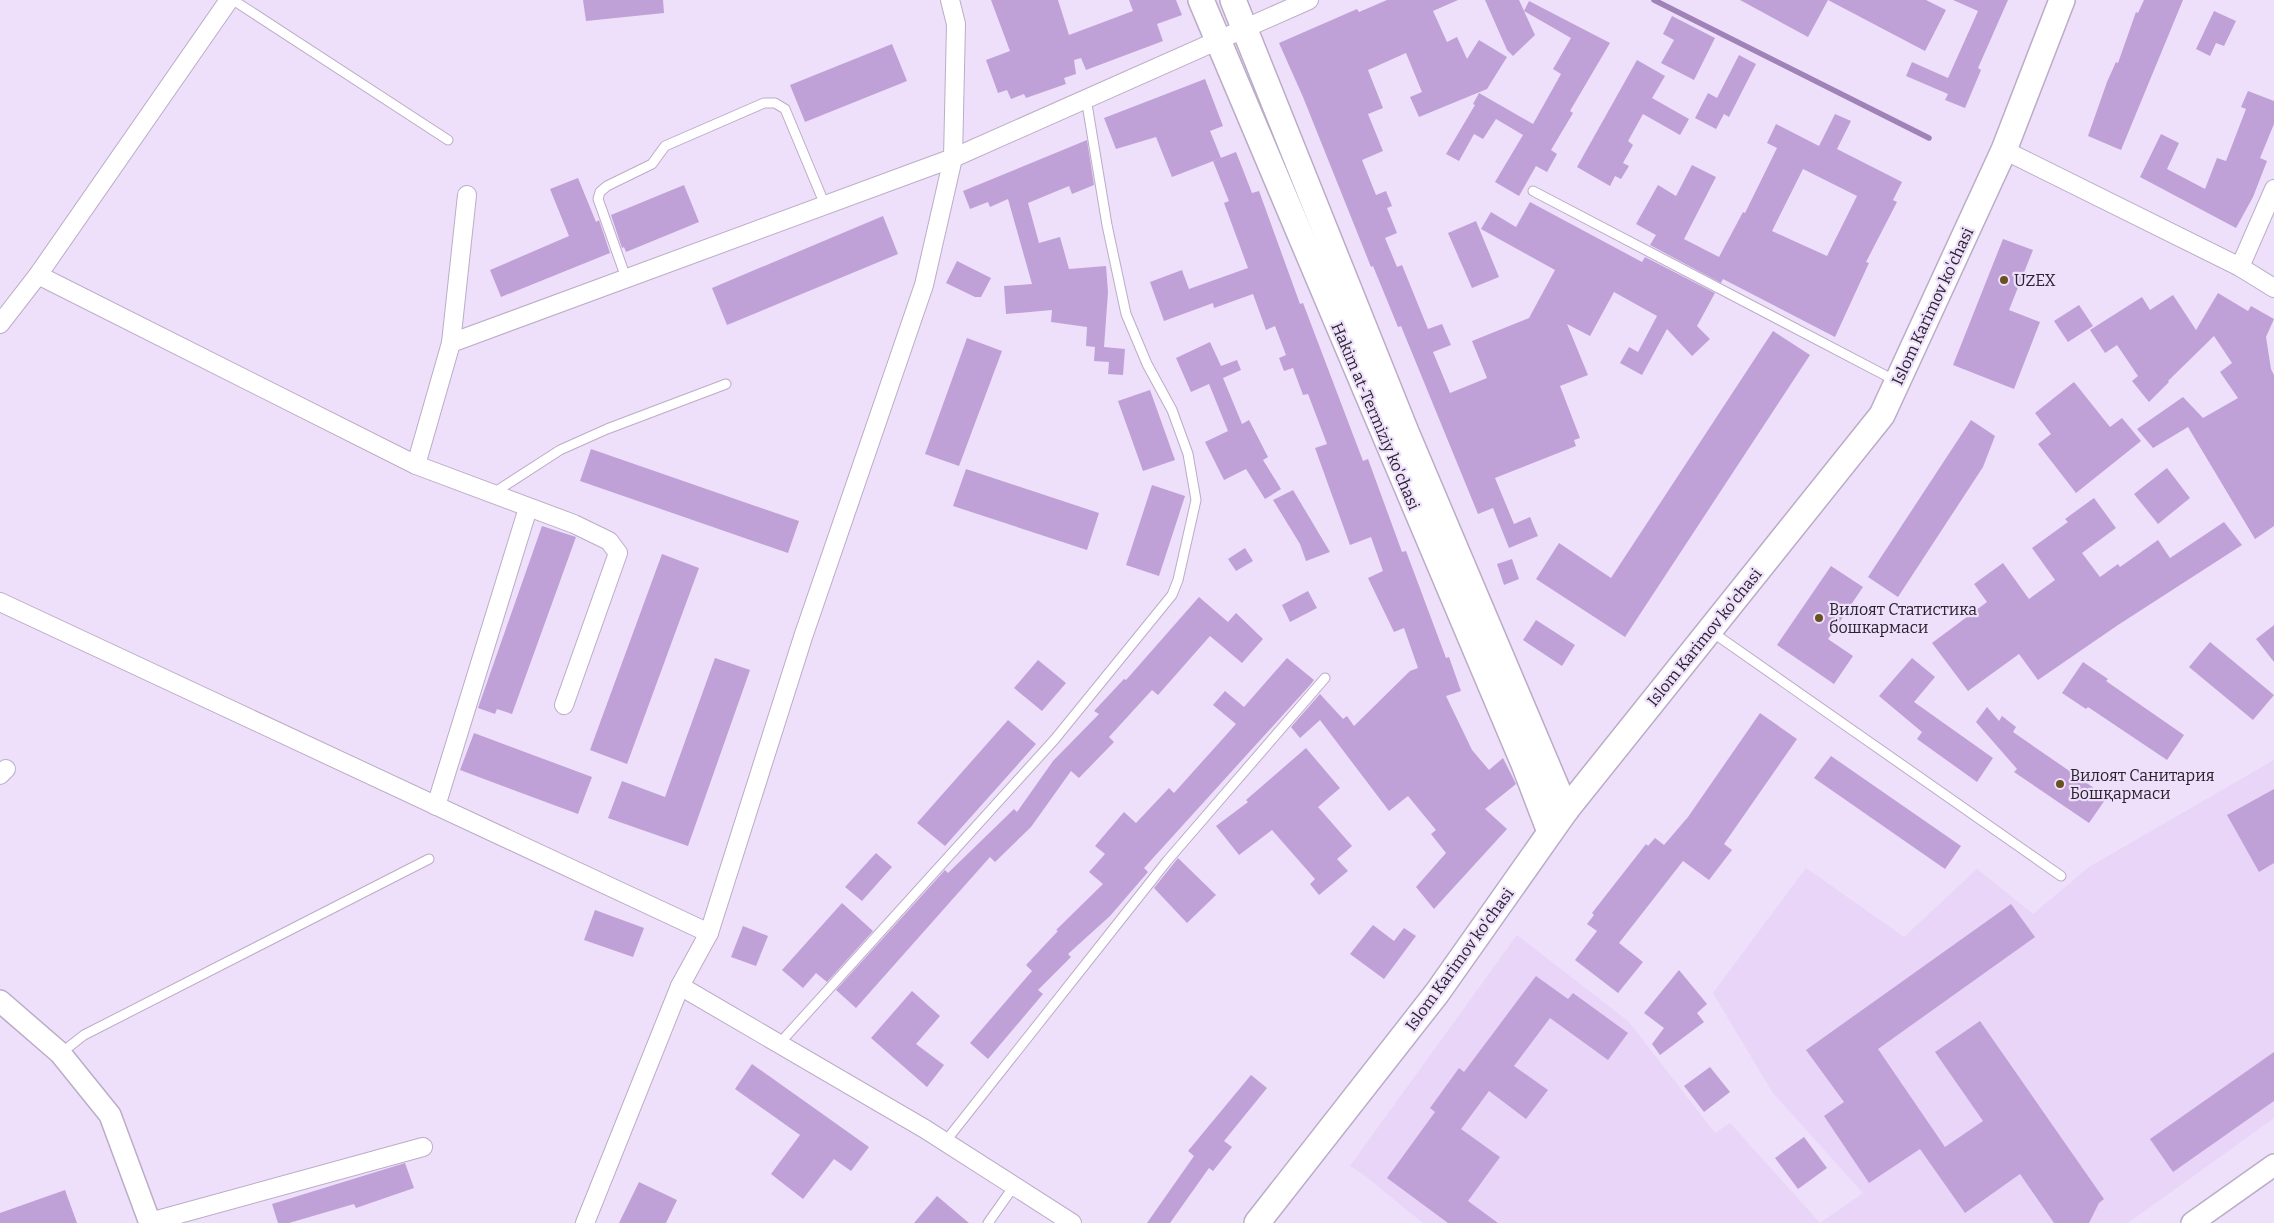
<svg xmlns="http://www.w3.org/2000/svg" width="2274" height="1223" viewBox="0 0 2274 1223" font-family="Bitter,serif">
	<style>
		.built { fill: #e8d5f8 }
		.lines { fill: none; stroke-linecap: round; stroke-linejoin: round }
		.stream { stroke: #9f82b7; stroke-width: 5.5 }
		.building { fill: #bfa1d7; fill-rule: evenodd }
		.service-casing { stroke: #bbacc7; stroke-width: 11 }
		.minor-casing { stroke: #bbacc7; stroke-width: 20 }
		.tertiary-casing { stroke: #bbacc7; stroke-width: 24 }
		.secondary-casing { stroke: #bbacc7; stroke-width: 28 }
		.service { stroke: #fff; stroke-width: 9 }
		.minor { stroke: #fff; stroke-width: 18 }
		.tertiary { stroke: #fff; stroke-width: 21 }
		.secondary { stroke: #fff; stroke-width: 25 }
		.poi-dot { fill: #695122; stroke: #eedffb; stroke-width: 2 }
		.labels { text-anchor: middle; stroke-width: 4.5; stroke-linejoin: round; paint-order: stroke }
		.poi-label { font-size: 16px; fill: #29232d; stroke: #eedffb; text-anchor: start }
		.street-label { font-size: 16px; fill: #29232d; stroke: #eedffb }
	</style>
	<rect width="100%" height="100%" fill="#eedffb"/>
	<polygon class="built" points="2274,760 2274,1118 2128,1223 1423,1223 1364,1175 1350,1166 1517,935 1628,1021 1715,1133 1730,1123 1820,1223 1863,1193 1773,1093 1713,993 1806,868 1904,937 1977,869 2033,914 2089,867"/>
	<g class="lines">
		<polyline class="stream" points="1654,0 1929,138"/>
	</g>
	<g class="building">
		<polygon points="583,0 663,0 664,13 586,21"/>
		<polygon points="991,0 1058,0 1069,35 1133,11 1129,0 1176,0 1182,15 1157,24 1163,41 1086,70 1081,58 1074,60 1076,74 1064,78 1066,84 1026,98 1024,94 1011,99 1007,90 998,93 986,60 1010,51"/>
		<polygon points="1387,0 1458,0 1433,11 1447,42 1457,37 1467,59 1479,40 1507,57 1487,89 1419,117 1410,97 1422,92 1406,53 1368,70 1383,108 1368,114 1383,151 1362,160 1376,195 1386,191 1392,206 1387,208 1397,233 1385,238 1397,267 1402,265 1428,329 1442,324 1451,345 1433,352 1450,393 1487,378 1472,341 1529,318 1555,270 1481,229 1491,212 1516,227 1530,202 1642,262 1645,257 1715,293 1697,326 1710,339 1692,356 1667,329 1642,375 1620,363 1629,347 1638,352 1657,316 1614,292 1590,336 1567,324 1588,375 1560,386 1580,438 1574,440 1576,446 1495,478 1514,524 1530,517 1538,536 1509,548 1493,508 1478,514 1401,326 1398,327 1373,266 1371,267 1303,97 1279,43 1357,9 1359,12"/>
		<polygon points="1485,0 1519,0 1535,35 1513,56 1507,50"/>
		<polygon points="1740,0 1926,0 1946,10 1925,51 1828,0 1808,37"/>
		<polygon points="1953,0 2008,0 1978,68 1981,70 1965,108 1945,100 1948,94 1906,76 1912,62 1948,78 1978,11"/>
		<polygon points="2144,0 2183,0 2121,150 2088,136 2107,82 2116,62 2118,63 2136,12 2138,13"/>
		<polygon points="1529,1 1610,43 1570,111 1573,113 1551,150 1557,154 1547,172 1536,166 1519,196 1495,182 1523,135 1496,119 1483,139 1474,134 1459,161 1446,154 1475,105 1473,104 1479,93 1533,124 1561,74 1553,69 1571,38 1524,11"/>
		<polygon points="2214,11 2236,21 2224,46 2216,43 2210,56 2196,49"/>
		<polygon points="1672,16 1715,38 1694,80 1661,63 1674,40 1663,34"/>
		<polygon points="892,44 907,81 805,122 790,85"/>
		<polygon points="1739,55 1756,64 1729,117 1724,114 1716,129 1695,118 1708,93 1717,98"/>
		<polygon points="1637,60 1665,76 1652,98 1689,119 1680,135 1643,114 1628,141 1633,145 1623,163 1629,166 1621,179 1615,176 1610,186 1577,167"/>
		<polygon points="1205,79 1223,126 1210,131 1221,158 1172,177 1156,137 1116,149 1104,118"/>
		<polygon points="2248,91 2274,101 2274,124 2260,158 2267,161 2253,197 2236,228 2140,177 2161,134 2179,143 2167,169 2205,189 2217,158 2226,161 2246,109 2241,107"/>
		<path d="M1835,114L1851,121L1837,149L1902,182L1893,200L1897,202L1866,262L1869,263L1835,337L1723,279L1721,283L1650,245L1656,235L1636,224L1658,185L1676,196L1692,165L1716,177L1684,239L1719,257L1743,212L1745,213L1777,148L1767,143L1776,124L1819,146ZM1803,169L1857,196L1827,256L1772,231Z"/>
		<polygon points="1087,140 1094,185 1072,194 1069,186 1028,203 1039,243 1060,237 1069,269 1106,266 1108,292 1104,347 1125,349 1123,375 1108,374 1109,362 1094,361 1095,347 1086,346 1087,327 1051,322 1052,310 1006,314 1004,286 1032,284 1008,199 990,207 988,202 970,209 963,191"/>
		<polygon points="1236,152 1252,193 1259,191 1300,304 1303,303 1363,461 1368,459 1402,552 1406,551 1446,658 1449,657 1461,691 1446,696 1472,750 1489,770 1503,758 1516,784 1485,809 1507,829 1434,909 1416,887 1446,853 1431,834 1436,830 1408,796 1389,811 1320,720 1300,738 1291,727 1320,694 1343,719 1347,716 1354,726 1410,671 1418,668 1404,628 1394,632 1368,578 1383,571 1371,537 1350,545 1315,448 1327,444 1308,394 1303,395 1293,368 1284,371 1279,358 1286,355 1275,326 1266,330 1253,294 1214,308 1213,303 1164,321 1150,282 1182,270 1189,289 1248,268 1224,203 1229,201 1213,161"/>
		<polygon points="578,178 596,222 599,220 610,253 501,297 490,270 569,236 550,189"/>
		<polygon points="684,185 699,222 626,252 624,247 622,248 611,215"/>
		<polygon points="883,216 898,254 727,325 712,288"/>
		<polygon points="1476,221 1499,277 1472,288 1448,233"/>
		<polygon points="2003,239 2033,250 2009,310 2040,322 2014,389 1953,365"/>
		<polygon points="957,261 991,278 981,297 975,297 946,283"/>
		<polygon points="2218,293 2248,311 2251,306 2274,319 2266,337 2271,369 2274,375 2274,526 2255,539 2188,427 2153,448 2137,429 2183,397 2203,418 2238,398 2220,372 2232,363 2214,336 2168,381 2169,382 2149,402 2132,381 2138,376 2117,345 2105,353 2090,330 2142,297 2150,310 2173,295 2196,330"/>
		<polygon points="2079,305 2093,326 2068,342 2054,321"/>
		<polygon points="1773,331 1810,355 1625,637 1536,579 1559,543 1611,578"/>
		<polygon points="967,338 1002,351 959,466 925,454"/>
		<polygon points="1210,342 1221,366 1237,360 1241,370 1223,378 1242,424 1249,420 1268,457 1263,460 1281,489 1265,499 1246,469 1224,480 1205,442 1228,431 1209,384 1191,392 1176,358"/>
		<polygon points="2074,382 2110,427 2122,418 2141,441 2076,493 2038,444 2051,434 2035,413"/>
		<polygon points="1150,390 1175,460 1143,471 1118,401"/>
		<polygon points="1971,420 1995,436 1983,467 1898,597 1868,577"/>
		<polygon points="591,449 799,521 788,553 580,481"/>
		<polygon points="2167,468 2190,498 2158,524 2134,494"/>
		<polygon points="966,469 1099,513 1087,550 953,506"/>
		<polygon points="1152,485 1185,496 1159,576 1126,565"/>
		<polygon points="1293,490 1330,552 1306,561 1300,544 1273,500"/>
		<polygon points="2094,498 2116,528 2082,553 2100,577 2118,564 2120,567 2158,540 2170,558 2224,522 2242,545 2118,625 2038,680 2019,654 1968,691 1932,643 1987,602 1974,584 2003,563 2029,599 2055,580 2032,548 2068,522 2065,519"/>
		<polygon points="542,526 576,537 512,714 497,709 495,714 478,708"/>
		<polygon points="1245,548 1253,561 1236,571 1228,559"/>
		<polygon points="662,554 699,568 627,764 590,750"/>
		<polygon points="1512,559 1519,579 1504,585 1497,564"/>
		<polygon points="1831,566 1863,587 1828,639 1853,656 1834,684 1777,645"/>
		<polygon points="1308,591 1317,608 1290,622 1282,605"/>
		<polygon points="1199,597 1228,622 1236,613 1263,639 1242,663 1210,636 1158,695 1152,690 1109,737 1114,742 1079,778 1071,771 1031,827 995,862 990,857 856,1008 836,990 945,870 948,873 1014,809 1017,812 1053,761 1099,714 1094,711 1124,679 1126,680"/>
		<polygon points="1536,620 1575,645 1562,666 1523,640"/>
		<polygon points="2274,625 2274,662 2256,639"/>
		<polygon points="2210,642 2274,695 2253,720 2189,667"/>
		<polygon points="715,658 750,670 688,846 608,818 622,781 665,797"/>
		<polygon points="1287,658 1314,680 1311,684 1144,868 1148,872 1110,916 1068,954 1071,957 1038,990 1043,994 988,1059 970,1043 1032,971 1026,965 1058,931 1056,930 1103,884 1089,872 1105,854 1095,846 1124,812 1136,823 1169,788 1174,793 1236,724 1213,705 1225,691 1244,707"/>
		<polygon points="1912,658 1935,677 1914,702 1993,758 1977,782 1917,739 1922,732 1879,696"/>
		<polygon points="1038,660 1066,683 1042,711 1014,688"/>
		<polygon points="2083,662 2108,679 2106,681 2184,735 2167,760 2088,707 2086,709 2062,693"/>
		<polygon points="1987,707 1999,721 2002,716 2016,727 2013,732 2107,797 2089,823 2014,772 2017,769 1976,722"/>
		<polygon points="1760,713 1797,739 1724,844 1732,850 1709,880 1683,861 1619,943 1643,962 1618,993 1575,960 1597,931 1587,924 1594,915 1592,913 1646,844 1648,846 1655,838 1664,845 1688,817"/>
		<polygon points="1008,720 1036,744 945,846 917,823"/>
		<polygon points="474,733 592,777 578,814 460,770"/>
		<polygon points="1306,748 1340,788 1318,807 1352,846 1337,859 1348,871 1319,895 1310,884 1315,879 1272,830 1239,855 1216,826 1248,802 1246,800"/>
		<polygon points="1831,756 1961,846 1945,869 1814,778"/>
		<polygon points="2274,789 2274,863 2259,872 2227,815"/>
		<polygon points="876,853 892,867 862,901 845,887"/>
		<polygon points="1178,858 1216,895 1187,923 1154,888"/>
		<polygon points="842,903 873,931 827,982 816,973 803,988 782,970"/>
		<polygon points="2011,904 2035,937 1878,1049 1945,1147 1983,1121 1935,1052 1980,1021 2104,1199 2099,1203 2089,1223 2054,1223 2020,1174 1965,1213 1920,1149 1869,1183 1824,1116 1844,1102 1806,1050"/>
		<polygon points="595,910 644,928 633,957 584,940"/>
		<polygon points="1373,925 1394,941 1404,928 1416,936 1384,979 1350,954"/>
		<polygon points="743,926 768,936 756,966 731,957"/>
		<polygon points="1679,970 1707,1004 1697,1013 1704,1022 1660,1055 1652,1044 1664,1028 1644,1013"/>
		<polygon points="1536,976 1568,999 1573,993 1628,1033 1608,1060 1550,1018 1514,1066 1548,1090 1526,1119 1489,1091 1461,1129 1500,1157 1468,1201 1498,1223 1448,1223 1387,1178 1435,1112 1430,1108 1459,1068 1464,1072"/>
		<polygon points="912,991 940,1016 916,1044 944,1065 927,1087 871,1038"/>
		<polygon points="2274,1052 2274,1101 2173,1172 2150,1139"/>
		<polygon points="752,1064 869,1147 851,1171 834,1159 803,1199 771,1174 800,1135 735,1089"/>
		<polygon points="1710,1067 1730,1092 1704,1112 1684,1086"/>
		<polygon points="1251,1075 1267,1088 1224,1141 1232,1147 1213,1171 1209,1168 1170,1223 1147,1223 1194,1156 1188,1151"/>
		<polygon points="1804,1137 1827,1168 1798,1189 1775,1158"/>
		<polygon points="405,1163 414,1188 356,1208 354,1204 289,1223 278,1223 272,1204"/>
		<polygon points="639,1182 677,1200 666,1223 619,1223"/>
		<polygon points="65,1190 77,1223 0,1223 0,1213"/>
		<polygon points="937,1196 969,1223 914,1223"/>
	</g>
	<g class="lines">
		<defs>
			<g id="service">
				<polyline points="233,0 448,140"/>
				<polyline points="1533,191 1896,381"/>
				<polyline points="626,278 602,210 598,199 600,192 607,186 652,164 665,146 764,103 775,103 785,109 825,205"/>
				<polyline points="492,494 560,450 607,429 726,384"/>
				<polyline points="1712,632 2061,876"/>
				<polyline points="779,1044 1055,739 1172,595 1178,580 1196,500 1188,454 1172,410 1147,364 1126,314 1107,225 1086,98"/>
				<polyline points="61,1053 84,1035 429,859"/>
				<polyline points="945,1142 1167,861 1325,678"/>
				<polyline points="988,1223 1014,1186"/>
			</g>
			<g id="minor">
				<polyline points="2004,150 2240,267 2274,288"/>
				<polyline points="2240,267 2274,189"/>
				<polyline points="38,275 416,465 574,524 609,541 618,553 564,705"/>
				<polyline points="0,324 38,275 229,0"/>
				<polyline points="451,343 467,195"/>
				<polyline points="416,465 451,343 953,158 1309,0"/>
				<polyline points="0,602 709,933"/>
				<polyline points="0,775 6,769"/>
				<polyline points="436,806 528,508"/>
				<polyline points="680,986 925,1129 1072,1223"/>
				<polyline points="150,1222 423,1147"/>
				<polyline points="585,1223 680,986 709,933 803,637 924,285 953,158 956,24 950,0"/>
			</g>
			<g id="tertiary">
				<polyline points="0,1001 60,1053 110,1115 150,1223"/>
				<polyline points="2192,1223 2274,1165"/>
			</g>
			<g id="secondary">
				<polyline points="1201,0 1524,764 1550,832"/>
				<polyline points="1233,0 1406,432 1566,810"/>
				<polyline points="1257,1223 1437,993 1566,810 1882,415 2004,150 2062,0"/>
			</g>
		</defs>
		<use href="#service" class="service-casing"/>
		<use href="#minor" class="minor-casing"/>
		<use href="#tertiary" class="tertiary-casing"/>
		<use href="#secondary" class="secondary-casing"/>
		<use href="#service" class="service"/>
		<use href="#minor" class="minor"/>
		<use href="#tertiary" class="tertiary"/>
		<use href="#secondary" class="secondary"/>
	</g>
	<g class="poi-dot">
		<circle cx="2004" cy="280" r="5"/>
		<circle cx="1819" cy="618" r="5"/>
		<circle cx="2060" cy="784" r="5"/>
	</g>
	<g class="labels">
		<g class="poi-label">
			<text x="2014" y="286">UZEX</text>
			<text x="1829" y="615">Вилоят Статистика<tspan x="1829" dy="18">бошкармаси</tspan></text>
			<text x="2070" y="781">Вилоят Санитария<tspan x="2070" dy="18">Бошқармаси</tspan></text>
		</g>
		<g class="street-label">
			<text transform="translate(1932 306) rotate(-65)" y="6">Islom Karimov ko'chasi</text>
			<text transform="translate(1376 416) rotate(67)" y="6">Hakim at-Termiziy ko'chasi</text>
			<text transform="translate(1704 637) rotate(-51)" y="6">Islom Karimov ko'chasi</text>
			<text transform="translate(1459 959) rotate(-54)" y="6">Islom Karimov ko'chasi</text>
		</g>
	</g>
</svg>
